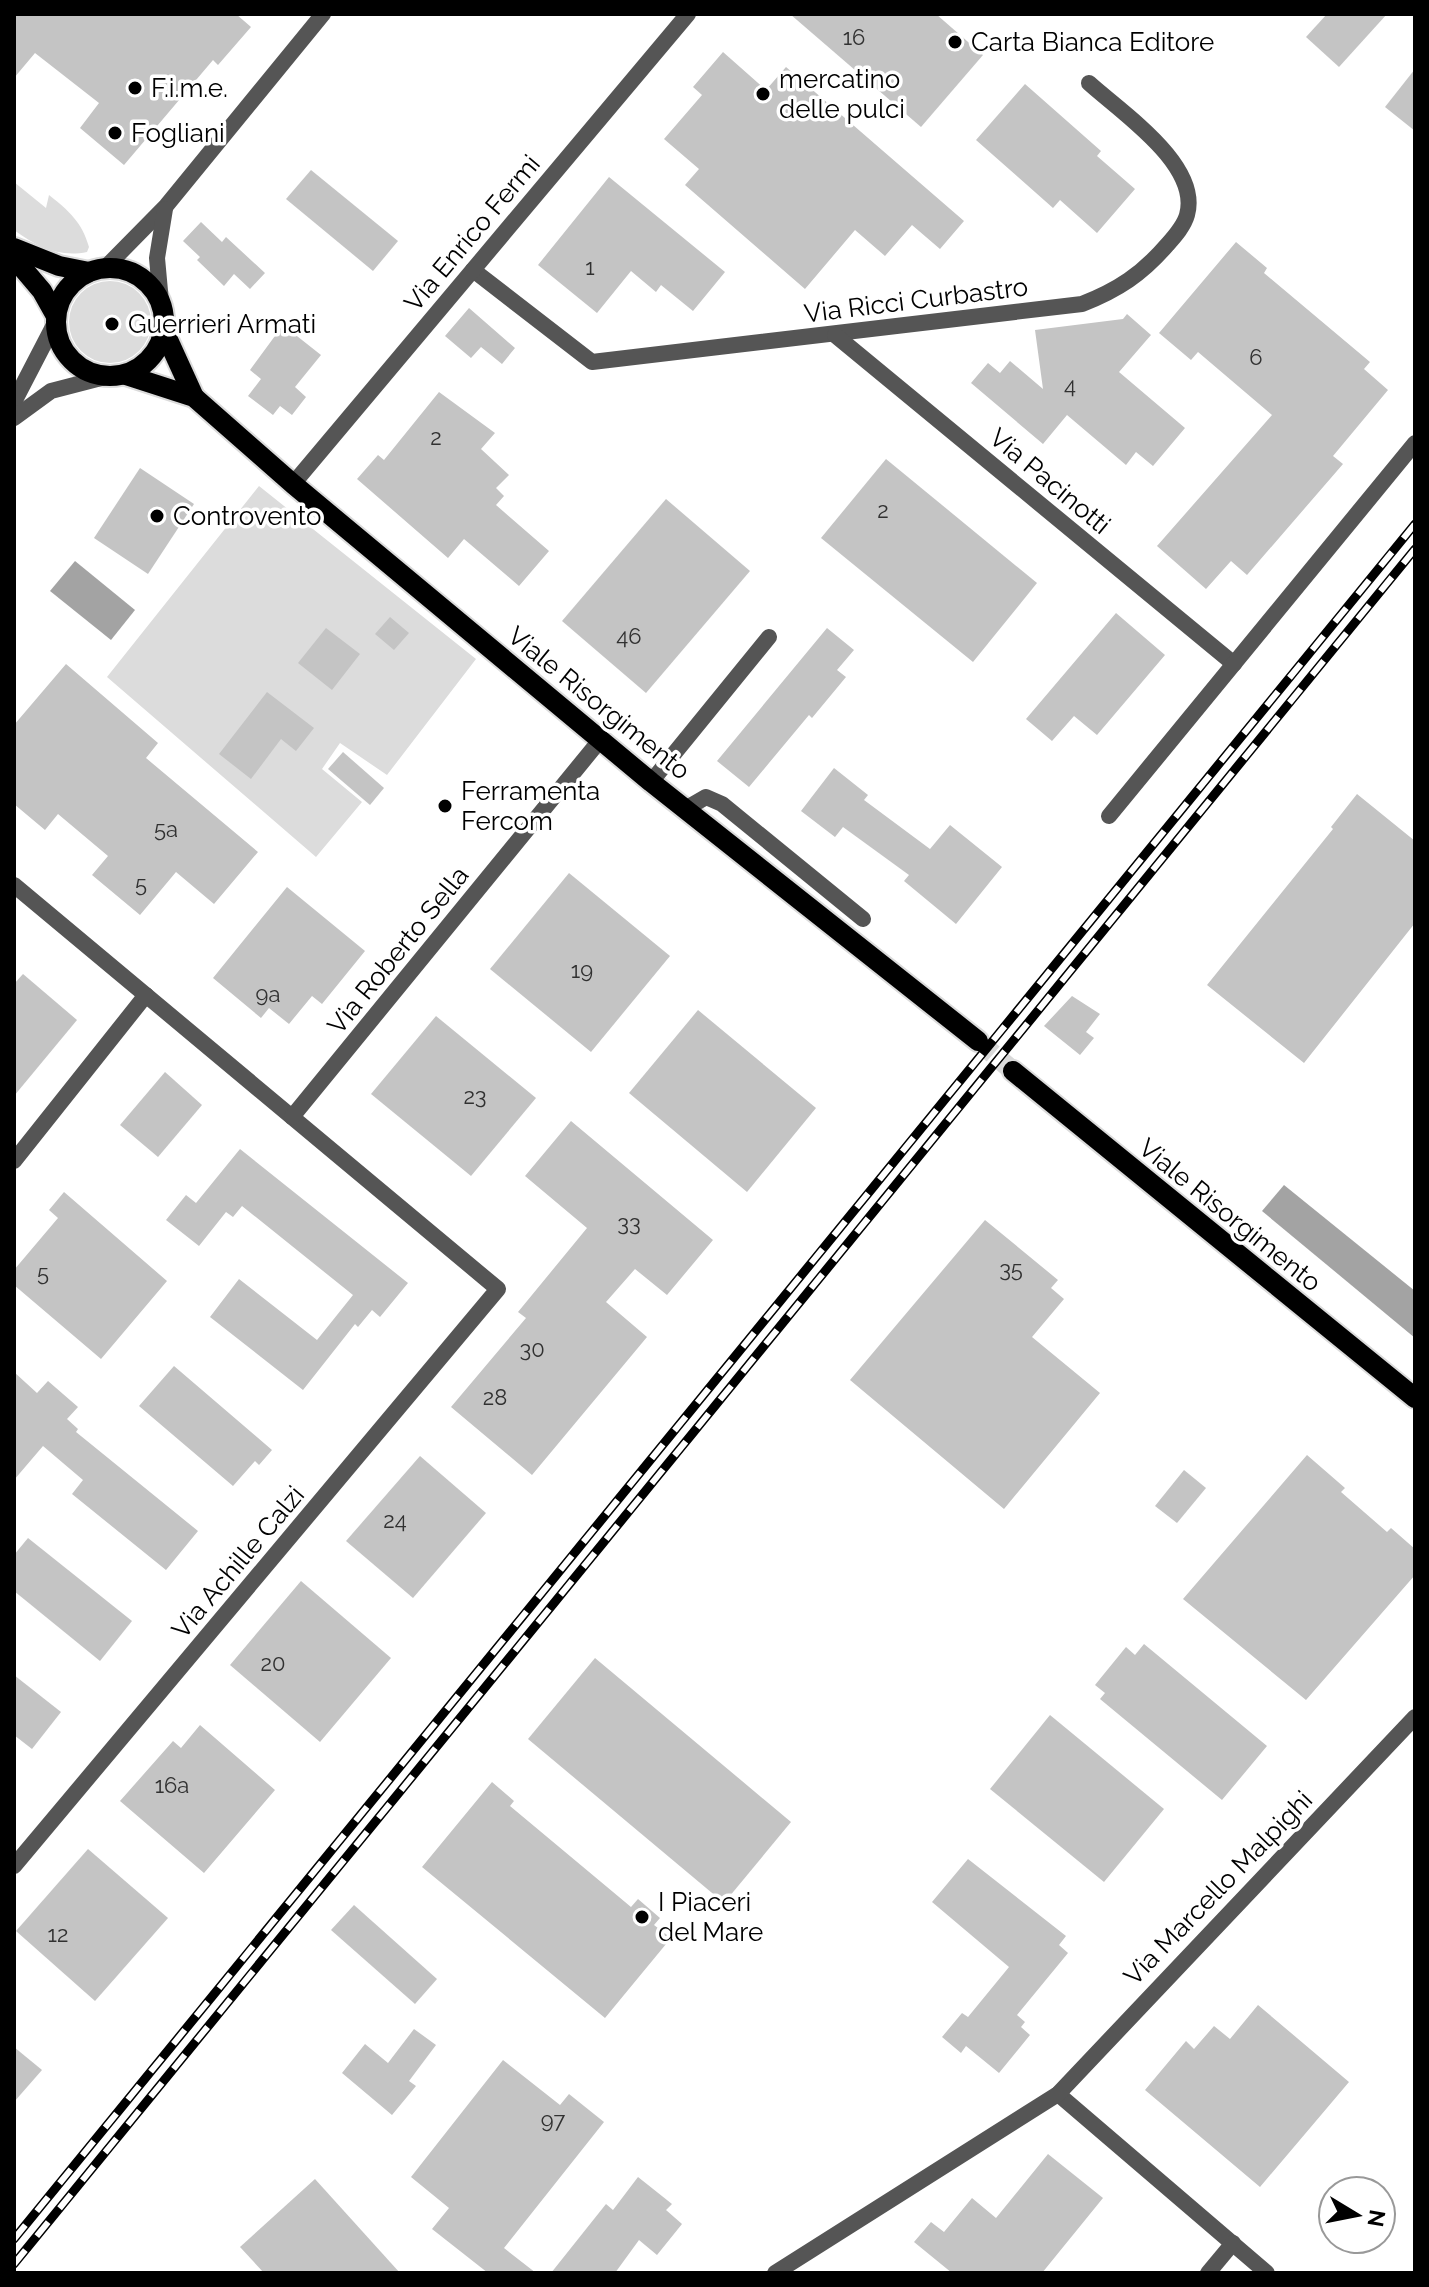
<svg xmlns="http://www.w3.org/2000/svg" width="1429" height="2287" viewBox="0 0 1429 2287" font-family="Raleway,sans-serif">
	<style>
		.green { fill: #dcdcdc }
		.water { fill: #a3a3a3 }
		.building { fill: #c4c4c4 }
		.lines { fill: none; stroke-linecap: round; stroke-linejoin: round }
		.primary-tunnel { stroke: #d9d9d9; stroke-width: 20; stroke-dasharray: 20 10; stroke-linecap: butt }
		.primary-casing { stroke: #dbdbdb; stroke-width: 24 }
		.minor { stroke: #555; stroke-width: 16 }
		.primary { stroke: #000; stroke-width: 20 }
		.rail-casing { stroke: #000; stroke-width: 9 }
		.rail { stroke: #fff; stroke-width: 6; stroke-dasharray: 18; stroke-linecap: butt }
		.poi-dot { fill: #000; stroke: #fff; stroke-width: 3 }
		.labels { text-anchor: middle; stroke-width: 7; stroke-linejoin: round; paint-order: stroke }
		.number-label { font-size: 22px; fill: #313131 }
		.poi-label { font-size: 26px; fill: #000; stroke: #fff; text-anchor: start }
		.street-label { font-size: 26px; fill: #000; stroke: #fff }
	</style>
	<rect width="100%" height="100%" fill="#fff"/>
	<g class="green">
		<path d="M14,182L46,208L49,195C69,211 82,222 89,247L87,252C59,258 36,246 14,230Z"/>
		<circle cx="110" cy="322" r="41"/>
		<polygon points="259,486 476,659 387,775 340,743 322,769 362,802 316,857 107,677"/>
	</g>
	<g class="water">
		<polygon points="75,561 135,610 111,640 50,591"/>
		<polygon points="1284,1185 1415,1291 1415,1338 1262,1211"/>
	</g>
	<g class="building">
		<polygon points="14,14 236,14 251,27 218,65 213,60 124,165 80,128 99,103 35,53 14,78"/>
		<polygon points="790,14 936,14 983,55 921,127"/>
		<polygon points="1327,14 1387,14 1339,67 1306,37"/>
		<polygon points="723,52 766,90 786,67 964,221 940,249 912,225 885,256 855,230 805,289 685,185 699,169 664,139 702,95 693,87"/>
		<polygon points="1415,69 1415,131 1385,107"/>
		<polygon points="1025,84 1101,151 1097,156 1135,189 1097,233 1060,200 1053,208 976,140"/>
		<polygon points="311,170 398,241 373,271 286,199"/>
		<polygon points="609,177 725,272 693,311 661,285 656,292 631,271 597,313 538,265"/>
		<polygon points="201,222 222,242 226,237 265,273 250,289 234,274 224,286 197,260 200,257 183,241"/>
		<polygon points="1236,242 1267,268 1264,273 1370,362 1364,369 1388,390 1333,456 1343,464 1247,575 1231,561 1206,589 1157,546 1272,415 1198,352 1191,360 1159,333"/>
		<polygon points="469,308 515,348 502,364 481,347 471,358 445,336"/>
		<polygon points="1127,314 1151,335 1119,372 1185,428 1153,466 1136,452 1126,465 1067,415 1043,444 971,383 988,363 1000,373 1010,361 1043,389 1035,330 1123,319"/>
		<polygon points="283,325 321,355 295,387 306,397 292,415 280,406 273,415 248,396 261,379 250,370"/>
		<polygon points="439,392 495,433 481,449 509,475 496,488 504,496 496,505 549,551 519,586 464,539 448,558 357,479 378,455 384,460"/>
		<polygon points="886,459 1037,583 973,662 821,538"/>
		<polygon points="140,468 194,504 148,574 94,538"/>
		<polygon points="666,499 750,571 646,693 562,621"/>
		<polygon points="1116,613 1165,655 1097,735 1074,716 1052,741 1026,719"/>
		<polygon points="390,617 409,633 394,650 375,634"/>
		<polygon points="326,628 360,654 332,690 298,663"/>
		<polygon points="827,628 854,650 837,670 846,677 812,718 809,715 749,787 717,761"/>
		<polygon points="66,664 158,743 146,758 258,852 214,904 176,872 140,915 92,875 108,856 58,814 45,830 14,804 14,725"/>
		<polygon points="267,692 314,728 296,751 281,739 251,779 219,754"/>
		<polygon points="343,752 384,788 370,805 328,769"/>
		<polygon points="834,768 868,795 864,800 930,849 950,825 1002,867 956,924 904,881 909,875 843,827 835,837 801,811"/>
		<polygon points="1357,794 1415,841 1415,923 1304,1063 1207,985 1333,829 1331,827"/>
		<polygon points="569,873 670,956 591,1052 490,969"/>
		<polygon points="287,887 365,951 322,1004 312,996 289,1024 269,1008 261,1018 213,978"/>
		<polygon points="23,974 77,1020 14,1096 14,984"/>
		<polygon points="1072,996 1100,1014 1086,1032 1094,1038 1080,1055 1044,1026"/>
		<polygon points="698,1010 816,1108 747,1192 629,1093"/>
		<polygon points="436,1016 536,1098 471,1176 371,1094"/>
		<polygon points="165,1072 202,1105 158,1157 120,1125"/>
		<polygon points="571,1121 713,1240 667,1295 635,1269 606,1302 647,1337 532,1475 451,1407 526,1318 518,1312 587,1228 525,1176"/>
		<polygon points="240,1149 408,1283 380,1317 372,1310 358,1327 355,1324 303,1390 210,1317 239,1279 317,1340 353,1295 242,1206 233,1217 226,1212 199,1246 166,1220 186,1195 196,1203"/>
		<polygon points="64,1192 167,1281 101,1359 14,1285 14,1270 58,1218 49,1210"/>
		<polygon points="985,1220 1058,1280 1051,1288 1064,1299 1032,1337 1100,1393 1004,1509 850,1380"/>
		<polygon points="174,1366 272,1450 259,1465 255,1461 233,1486 139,1406"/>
		<polygon points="14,1372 37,1393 48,1381 78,1407 67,1419 78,1429 76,1432 198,1531 166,1570 72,1494 83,1480 43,1446 14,1480"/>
		<polygon points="1307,1455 1345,1488 1341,1492 1387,1532 1391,1528 1415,1549 1415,1575 1306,1700 1183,1599"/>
		<polygon points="420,1456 486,1513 413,1598 346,1541"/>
		<polygon points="1184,1470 1206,1488 1177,1523 1155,1506"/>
		<polygon points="28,1538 132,1621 100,1661 14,1591 14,1555"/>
		<polygon points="301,1581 391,1658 320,1742 230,1665"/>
		<polygon points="1144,1644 1267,1746 1222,1800 1100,1699 1105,1693 1095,1685 1126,1647 1135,1655"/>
		<polygon points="595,1658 791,1822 724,1903 528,1739"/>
		<polygon points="14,1675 61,1712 32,1749 14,1735"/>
		<polygon points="1050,1715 1164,1809 1104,1882 990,1789"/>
		<polygon points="200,1725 275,1790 204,1873 120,1801 173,1741 181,1748"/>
		<polygon points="492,1782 514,1801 510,1806 631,1907 638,1899 660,1918 654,1925 671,1938 605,2018 422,1867"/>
		<polygon points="88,1849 168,1918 95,2001 16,1931"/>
		<polygon points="968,1859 1066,1936 1059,1945 1068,1953 1017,2015 1025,2022 1021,2027 1030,2035 999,2073 966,2046 961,2053 942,2037 962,2013 968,2017 1009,1967 932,1902"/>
		<polygon points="354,1905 437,1979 415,2004 331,1930"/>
		<polygon points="1258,2005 1349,2082 1260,2187 1145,2090 1186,2041 1194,2049 1214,2026 1230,2039"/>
		<polygon points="414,2029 436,2045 409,2081 416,2086 392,2115 342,2073 365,2044 388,2063"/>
		<polygon points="14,2047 42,2070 14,2102"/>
		<polygon points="503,2060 560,2105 569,2094 604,2122 504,2248 536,2273 488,2273 432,2229 449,2208 411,2177"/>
		<polygon points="1048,2154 1103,2198 1042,2273 952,2273 914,2242 931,2222 944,2232 972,2198 996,2218"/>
		<polygon points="638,2177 672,2204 666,2210 682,2224 657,2255 639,2240 615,2273 551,2273 606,2204 613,2210"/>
		<polygon points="315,2179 400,2273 264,2273 240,2247"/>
	</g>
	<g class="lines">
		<polyline class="primary-tunnel" points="978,1041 1013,1071"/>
		<defs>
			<g id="primary">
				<polyline points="14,248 59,266 89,272"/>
				<polyline points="14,258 42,291 56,316"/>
				<circle cx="110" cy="322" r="54"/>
				<polyline points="164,331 194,397"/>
				<polyline points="126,375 194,397 293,484 651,782 978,1041"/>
				<polyline points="1013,1071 1415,1398"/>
			</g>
		</defs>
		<use href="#primary" class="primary-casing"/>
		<g class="minor">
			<polyline points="104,269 166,206 323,14"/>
			<path d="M473,270L592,362L1082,304C1118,290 1142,274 1167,245C1175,236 1184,226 1187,215C1201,165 1122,113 1089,83"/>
			<polyline points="161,302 157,258 165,209"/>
			<polyline points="835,335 1234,664"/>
			<polyline points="14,402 56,321"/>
			<polyline points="14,418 51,391 105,377"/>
			<polyline points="293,484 688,14"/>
			<polyline points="651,782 769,637"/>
			<polyline points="687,808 706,797 722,804 863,919"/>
			<polyline points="1109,816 1415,443"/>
			<polyline points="14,885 498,1289 14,1866"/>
			<polyline points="292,1117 601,739"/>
			<polyline points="14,1161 146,995"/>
			<polyline points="1058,2094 1267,2273"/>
			<polyline points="775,2273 1058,2094 1415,1717"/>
			<polyline points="1208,2273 1233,2243"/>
		</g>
		<use href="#primary" class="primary"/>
		<defs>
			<g id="rail">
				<polyline points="14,2239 1415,524"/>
				<polyline points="14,2264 1415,549"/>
			</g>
		</defs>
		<use href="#rail" class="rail-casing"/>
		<use href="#rail" class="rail"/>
	</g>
	<g class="poi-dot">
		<circle cx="955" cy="42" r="8"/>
		<circle cx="135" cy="88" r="8"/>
		<circle cx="763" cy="94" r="8"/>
		<circle cx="115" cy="133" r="8"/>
		<circle cx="112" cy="324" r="8"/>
		<circle cx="157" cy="516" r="8"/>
		<circle cx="445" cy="806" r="8"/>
		<circle cx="642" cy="1917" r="8"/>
	</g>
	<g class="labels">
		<g class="number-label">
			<text x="854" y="45">16</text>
			<text x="590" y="275">1</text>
			<text x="1256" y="365">6</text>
			<text x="1070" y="393">4</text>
			<text x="436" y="445">2</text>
			<text x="883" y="518">2</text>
			<text x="629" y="644">46</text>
			<text x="166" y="837">5a</text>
			<text x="141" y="892">5</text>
			<text x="582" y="978">19</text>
			<text x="268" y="1002">9a</text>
			<text x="475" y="1104">23</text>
			<text x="629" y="1231">33</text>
			<text x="1011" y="1277">35</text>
			<text x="43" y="1281">5</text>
			<text x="532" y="1357">30</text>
			<text x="495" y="1405">28</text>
			<text x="395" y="1528">24</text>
			<text x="273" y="1671">20</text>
			<text x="172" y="1793">16a</text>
			<text x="58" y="1942">12</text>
			<text x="553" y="2128">97</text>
		</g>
		<g class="poi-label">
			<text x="971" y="51">Carta Bianca Editore</text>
			<text x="779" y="88">mercatino<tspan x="779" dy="30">delle pulci</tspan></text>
			<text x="151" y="97">F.i.m.e.</text>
			<text x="131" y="142">Fogliani</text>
			<text x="128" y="333">Guerrieri Armati</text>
			<text x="173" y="525">Controvento</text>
			<text x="461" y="800">Ferramenta<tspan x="461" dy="30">Fercom</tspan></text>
			<text x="658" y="1911">I Piaceri<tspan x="658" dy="30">del Mare</tspan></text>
		</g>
		<g class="street-label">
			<text transform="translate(472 233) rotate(-50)" y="9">Via Enrico Fermi</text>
			<text transform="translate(916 300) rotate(-7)" y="9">Via Ricci Curbastro</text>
			<text transform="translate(1050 481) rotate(40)" y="9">Via Pacinotti</text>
			<text transform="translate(599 703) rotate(39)" y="9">Viale Risorgimento</text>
			<text transform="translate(398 950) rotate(-51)" y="9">Via Roberto Sella</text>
			<text transform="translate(1230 1215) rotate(39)" y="9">Viale Risorgimento</text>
			<text transform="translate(238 1562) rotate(-50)" y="9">Via Achille Calzi</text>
			<text transform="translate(1218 1888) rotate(-46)" y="9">Via Marcello Malpighi</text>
		</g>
	</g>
	<rect width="1429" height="2287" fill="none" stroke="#000000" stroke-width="32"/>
	<g transform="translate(1357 2215) rotate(100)"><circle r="38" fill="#ffffff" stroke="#999999" stroke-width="2"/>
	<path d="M0-6L14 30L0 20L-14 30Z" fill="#000000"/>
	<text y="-12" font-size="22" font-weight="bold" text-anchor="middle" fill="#000000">N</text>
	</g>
</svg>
